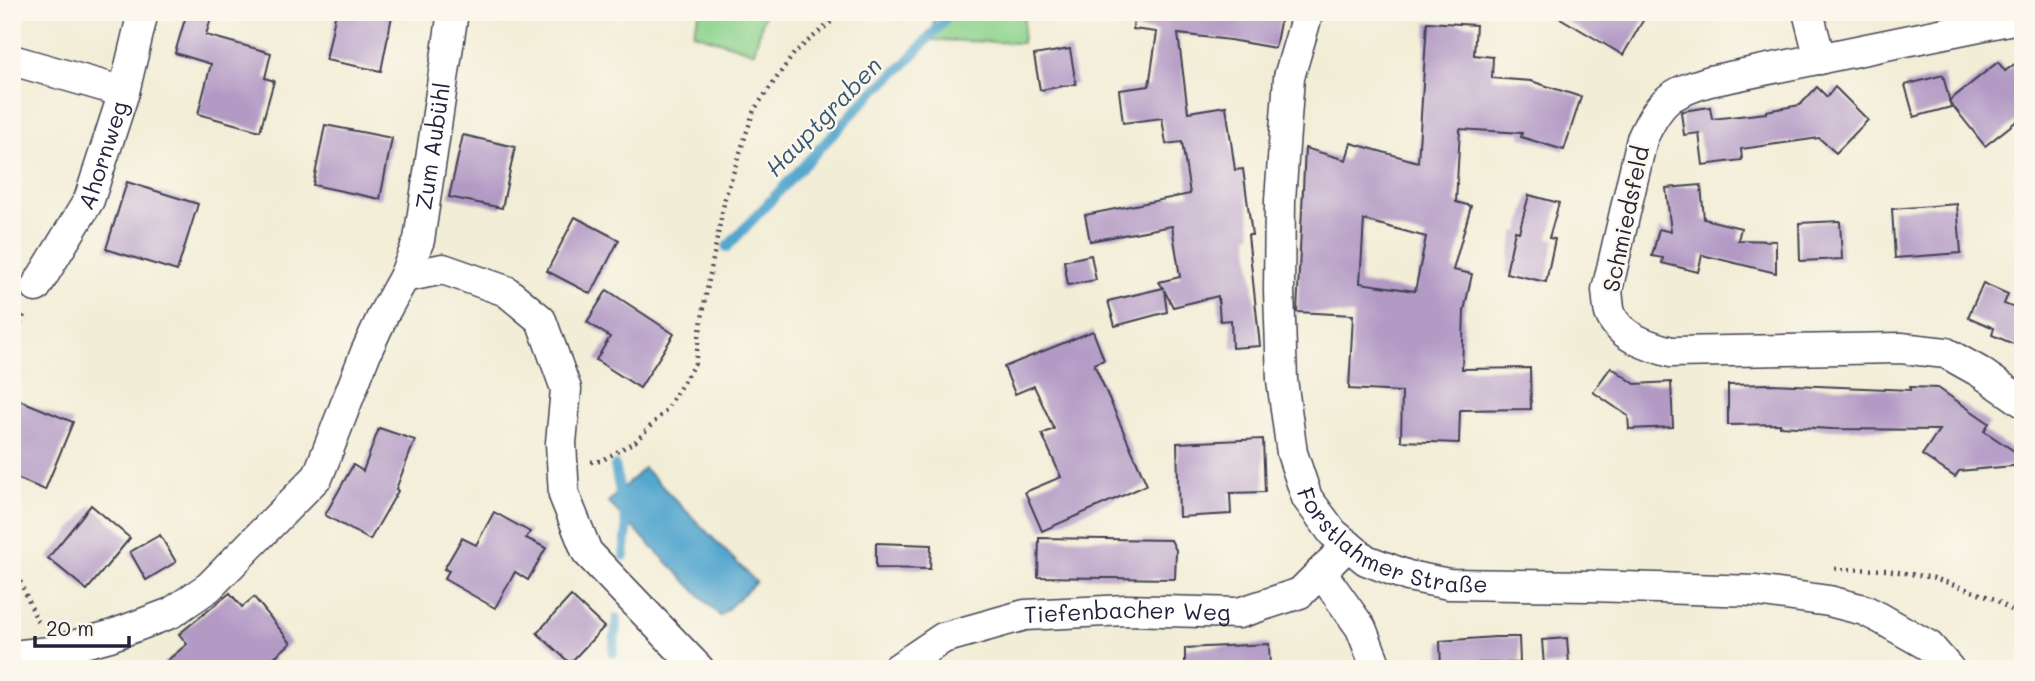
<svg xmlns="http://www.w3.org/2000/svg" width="2035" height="681" viewBox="0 0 2035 681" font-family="Mali,sans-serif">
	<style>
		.green { fill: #8dd38d; stroke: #587a64; stroke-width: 2 }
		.water { fill: #53a6ce; stroke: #3a6484; stroke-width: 2 }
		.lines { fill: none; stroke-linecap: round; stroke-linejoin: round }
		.stream { stroke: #53a6ce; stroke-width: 10 }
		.building { fill: #b29ac5; fill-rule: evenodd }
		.minor-casing { stroke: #414052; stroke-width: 33 }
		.path { stroke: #414052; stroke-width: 4.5; stroke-dasharray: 2 5; stroke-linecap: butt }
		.minor { stroke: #fff; stroke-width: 30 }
		.labels { text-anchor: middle; stroke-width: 5; stroke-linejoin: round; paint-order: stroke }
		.street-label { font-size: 23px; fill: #22223b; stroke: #fbf7ec }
		.water-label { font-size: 24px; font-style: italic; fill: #365776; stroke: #fbf7ec }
	</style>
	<rect width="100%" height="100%" fill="#fbf7ec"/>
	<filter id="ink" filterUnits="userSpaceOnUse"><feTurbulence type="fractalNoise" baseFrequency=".0143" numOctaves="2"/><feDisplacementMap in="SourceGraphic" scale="14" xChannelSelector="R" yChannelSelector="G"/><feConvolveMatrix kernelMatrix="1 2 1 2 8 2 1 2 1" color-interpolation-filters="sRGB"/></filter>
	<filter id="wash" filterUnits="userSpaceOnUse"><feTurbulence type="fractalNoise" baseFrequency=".00686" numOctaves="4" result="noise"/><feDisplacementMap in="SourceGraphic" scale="28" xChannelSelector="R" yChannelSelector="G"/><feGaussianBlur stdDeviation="1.57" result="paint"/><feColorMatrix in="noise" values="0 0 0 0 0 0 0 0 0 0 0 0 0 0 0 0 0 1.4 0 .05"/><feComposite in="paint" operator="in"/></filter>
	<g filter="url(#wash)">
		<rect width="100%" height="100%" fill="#f2edd6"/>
		<g class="green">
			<polygon points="700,12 765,12 754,52 693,33"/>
			<polygon points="934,12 1025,12 1022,43 933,40"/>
		</g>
		<polygon class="water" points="644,468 756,582 720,616 608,502"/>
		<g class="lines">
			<g class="stream">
				<polyline points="727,247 868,97 906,63 945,20 947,12"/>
				<polyline points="615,466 627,530 624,556"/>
				<polyline points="613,653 617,618"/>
			</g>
		</g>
		<g id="blocks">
			<g class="building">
				<polygon points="187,12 211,18 206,35 271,53 265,78 274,81 260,131 198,114 211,64 175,53"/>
				<polygon points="336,12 372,12 392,16 381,71 326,60"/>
				<polygon points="1134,12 1282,12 1275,48 1230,40 1178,34 1188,112 1226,106 1235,170 1243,169 1252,235 1248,235 1260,346 1232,348 1231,320 1220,321 1218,296 1173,307 1164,290 1167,312 1115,326 1108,301 1163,288 1159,282 1180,277 1172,226 1090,241 1085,215 1190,194 1182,142 1166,144 1162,118 1123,123 1119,90 1149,86 1157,32 1133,29"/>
				<polygon points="1550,12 1648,12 1623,55"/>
				<path d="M1427,22L1476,25L1474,55L1493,57L1492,78L1531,81L1581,97L1564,150L1521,137L1522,133L1460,129L1456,202L1471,206L1453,270L1472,274L1464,311L1462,369L1530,368L1531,409L1460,410L1459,443L1401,441L1402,392L1349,389L1353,315L1297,312L1305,148L1346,160L1351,143L1418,162ZM1364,220L1426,237L1415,291L1360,283Z"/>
				<polygon points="1070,49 1076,84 1040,90 1034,55"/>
				<polygon points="2023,58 2023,116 1985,146 1949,101 1998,62 2005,71"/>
				<polygon points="1943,75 1951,107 1914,117 1905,85"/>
				<polygon points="1817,87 1827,97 1835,87 1868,120 1836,153 1819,138 1741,149 1742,160 1703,165 1699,133 1684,135 1681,112 1683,111 1710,107 1712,119 1766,113 1766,111 1800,105"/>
				<polygon points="325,125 392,138 380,199 313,185"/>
				<polygon points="463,135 515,147 502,208 449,197"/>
				<polygon points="127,182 198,204 177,271 106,249"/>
				<polygon points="1701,185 1704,219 1741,228 1738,240 1776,241 1776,273 1702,255 1698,272 1662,263 1663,258 1652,256 1659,229 1671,232 1666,188"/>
				<polygon points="1529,195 1559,203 1549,238 1555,239 1546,282 1506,273 1515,231 1519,232"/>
				<polygon points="1957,204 1961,253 1895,258 1892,209"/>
				<polygon points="575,217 619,240 591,294 547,271"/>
				<polygon points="1840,221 1842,259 1800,261 1799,223"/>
				<polygon points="1091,255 1096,280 1068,285 1064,261"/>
				<polygon points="1983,283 2008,294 2004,304 2023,311 2023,348 1992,335 1994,328 1968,317"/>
				<polygon points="607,290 674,334 640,388 596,360 610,337 587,322"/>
				<polygon points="1093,331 1104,360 1094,364 1147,485 1042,531 1025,492 1061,477 1042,434 1054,429 1034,386 1015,394 1004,367"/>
				<polygon points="1611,367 1635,384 1671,382 1673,427 1629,429 1628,416 1593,392"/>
				<polygon points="1771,384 1910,390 1910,387 1938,388 1989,423 1984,431 2023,457 2023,465 1959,471 1955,477 1922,455 1939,430 1832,429 1780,426 1780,424 1728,425 1728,385"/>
				<polygon points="12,397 73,422 45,490 12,476"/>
				<polygon points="379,428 415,440 396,489 398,491 370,540 325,515 353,465 363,471"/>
				<polygon points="1263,439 1265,492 1230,493 1231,514 1179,517 1177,443"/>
				<polygon points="91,505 130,538 87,590 48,558"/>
				<polygon points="494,512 530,532 526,538 546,548 528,580 515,572 495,608 444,579 449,571 444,569 462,538 476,545"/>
				<polygon points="160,535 176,562 146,580 130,552"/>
				<polygon points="1039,538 1171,540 1176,550 1175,579 1038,577"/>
				<polygon points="876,543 931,545 930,569 876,568"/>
				<polygon points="230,593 242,607 254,597 291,643 272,659 280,669 157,669 187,644 179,634"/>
				<polygon points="571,596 604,627 570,663 537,633"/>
				<polygon points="1495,637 1519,637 1520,663 1479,663 1479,669 1441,669 1440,641"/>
				<polygon points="1567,638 1569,664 1544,666 1542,640"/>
				<polygon points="1269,644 1270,669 1185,669 1185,648"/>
			</g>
		</g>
	</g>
	<g filter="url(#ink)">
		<use href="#blocks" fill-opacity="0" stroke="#414052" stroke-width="2"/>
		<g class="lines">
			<defs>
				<g id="minor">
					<path id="s1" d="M1308,12L1289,77L1280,200L1279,291L1282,380L1292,453L1307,498L1333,533L1366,560L1408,576L1449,584L1590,586L1756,591L1829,601L1864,610L1880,618L1929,646L1949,669"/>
					<polyline points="1808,12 1820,59"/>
					<path d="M2023,17L1710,81C1670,93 1660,100 1642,139L1607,290C1608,297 1608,306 1610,313C1619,337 1649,346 1671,352L1901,348L1946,353L1980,372L2023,402"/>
					<polyline points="12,60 124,92"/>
					<polyline points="404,277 443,269 506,291 541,320 566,389 561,443 564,495 587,552 699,669"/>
					<path id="s2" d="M36,287L89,200L124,92L143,12"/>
					<polyline points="1321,572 1361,628 1377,669"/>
					<path id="s3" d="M12,656L50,652L110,636L171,613L209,587L318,476L366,352L384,313L404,277L419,240L453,12"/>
					<path id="s4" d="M897,669L943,638L1025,615L1126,610L1239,613L1300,593L1348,545"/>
				</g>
			</defs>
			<use href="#minor" class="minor-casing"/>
			<g class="path">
				<polyline points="12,343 24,315"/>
				<polyline points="591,462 601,461 636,441 666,410 695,363 705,300 725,198 754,110 795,52 843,12"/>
				<polyline points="12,562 38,623"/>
				<polyline points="1835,569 1887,570 1934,578 1995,599 2023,619"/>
			</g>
			<use href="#minor" class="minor"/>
		</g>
	</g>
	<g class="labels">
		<g class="street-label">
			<text dy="8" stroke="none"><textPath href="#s3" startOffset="719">Zum Aubühl</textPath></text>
			<text dy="8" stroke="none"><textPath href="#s2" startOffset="149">Ahornweg</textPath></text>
			<text transform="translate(1626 219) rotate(-78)" y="8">Schmiedsfeld</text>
			<text dy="8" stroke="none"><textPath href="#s1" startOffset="593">Forstlahmer Straße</textPath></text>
			<text dy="8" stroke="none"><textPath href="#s4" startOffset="243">Tiefenbacher Weg</textPath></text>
		</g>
		<g class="water-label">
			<text transform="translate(824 117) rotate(-46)" y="8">Hauptgraben</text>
		</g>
	</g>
	<rect width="2035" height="681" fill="none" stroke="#fbf7ec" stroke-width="42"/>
	<path d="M35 636v10h94v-10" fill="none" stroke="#22223b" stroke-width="3.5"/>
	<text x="46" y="636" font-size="21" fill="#22223b" stroke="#fbf7ec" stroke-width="5" paint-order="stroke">20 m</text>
</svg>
